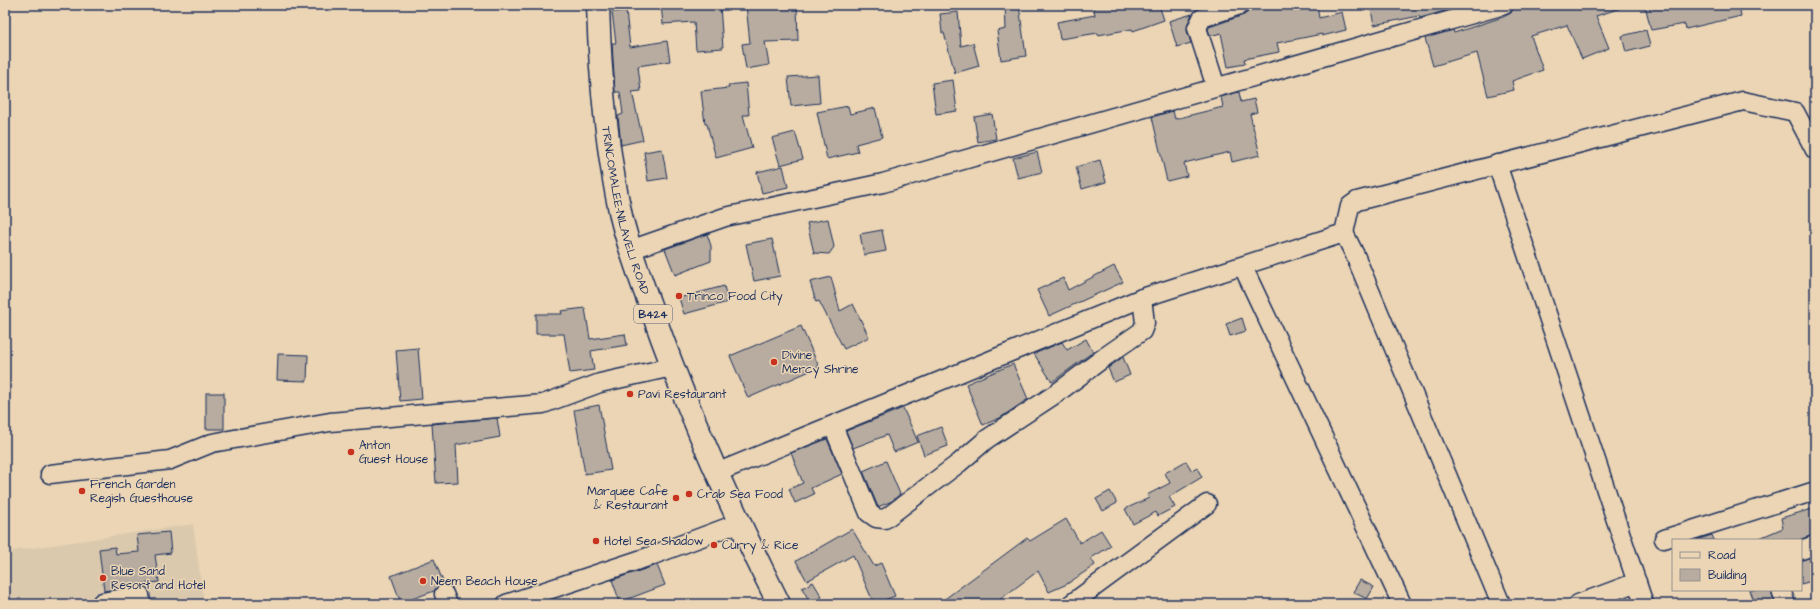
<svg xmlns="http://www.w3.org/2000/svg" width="1820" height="609" viewBox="0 0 1820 609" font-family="'Architects Daughter',sans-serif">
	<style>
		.built { fill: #dbc9ae }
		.building { fill: #b7ac9f; stroke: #1b2f5e }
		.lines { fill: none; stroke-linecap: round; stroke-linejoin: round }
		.minor-casing { stroke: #1b2f5e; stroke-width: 21 }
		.major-casing { stroke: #1b2f5e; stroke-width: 25 }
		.minor { stroke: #ebd5b4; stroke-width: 18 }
		.major { stroke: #ebd5b4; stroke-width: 22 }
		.poi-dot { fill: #c8321e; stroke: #ebd5b4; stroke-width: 1.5 }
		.labels { text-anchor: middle; stroke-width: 3; stroke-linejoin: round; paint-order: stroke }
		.shield { fill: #ebd5b4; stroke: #596178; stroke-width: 1 }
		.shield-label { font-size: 11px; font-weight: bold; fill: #1b2f5e }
		.street-label { font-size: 12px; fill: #1b2f5e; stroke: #ebd5b4 }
		.poi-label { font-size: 12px; fill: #1b2f5e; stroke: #ebd5b4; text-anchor: start }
	</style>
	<rect width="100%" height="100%" fill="#ebd5b4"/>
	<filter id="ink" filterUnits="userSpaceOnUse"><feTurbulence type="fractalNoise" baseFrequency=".025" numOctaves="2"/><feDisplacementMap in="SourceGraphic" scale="8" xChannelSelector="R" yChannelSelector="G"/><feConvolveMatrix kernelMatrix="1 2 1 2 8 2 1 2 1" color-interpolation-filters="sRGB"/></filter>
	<g filter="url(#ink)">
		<polygon class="built" points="193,524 204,604 5,604 5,552"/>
		<g class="building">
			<polygon points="661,5 720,5 723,48 696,50 694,22 663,24"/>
			<polygon points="746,5 797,5 798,41 765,42 769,65 746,69 742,44 750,43"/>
			<polygon points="1005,5 1019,5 1026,56 1001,60 997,31 1006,29"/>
			<polygon points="1093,5 1159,5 1164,20 1133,31 1132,29 1098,35 1098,33 1060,39 1057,22 1095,15"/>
			<polygon points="1250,5 1317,5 1319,18 1342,12 1346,30 1322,36 1322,34 1277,43 1279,52 1244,59 1245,64 1228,67 1221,33 1210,36 1208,29 1209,27 1244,15 1248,12"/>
			<polygon points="1370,5 1446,5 1448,10 1420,18 1419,16 1374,25"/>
			<polygon points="1517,5 1621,5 1621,8 1596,16 1609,48 1582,59 1567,25 1531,36 1543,70 1512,81 1514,90 1488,96 1477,53 1433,66 1425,38 1453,30 1454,33 1503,17 1511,13 1514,6"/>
			<polygon points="1645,5 1710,5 1711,9 1739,5 1741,16 1686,29 1685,24 1651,30"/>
			<polygon points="626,11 630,47 667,41 670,61 638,66 641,91 632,92 643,140 621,145 618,116 623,114 620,92 615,92 612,43 616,43 612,12"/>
			<polygon points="958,12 961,46 973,43 979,66 955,73 944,33 942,33 940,14"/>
			<polygon points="1192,14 1188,23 1187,31 1191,43 1177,47 1169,21"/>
			<polygon points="1646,30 1650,46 1626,52 1622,36"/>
			<polygon points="818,75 820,103 791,106 788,77"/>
			<polygon points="953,80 957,111 936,114 932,83"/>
			<polygon points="746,83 749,115 743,115 752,148 716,158 707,124 705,124 701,91 729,88 728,85"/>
			<polygon points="1239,92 1241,102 1254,99 1257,112 1250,114 1260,155 1232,162 1230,152 1184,163 1187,176 1167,181 1152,117 1173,111 1175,119 1223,107 1221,97"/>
			<polygon points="848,106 850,114 875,108 882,137 856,144 858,152 827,159 817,112"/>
			<polygon points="992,114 996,139 978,142 974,117"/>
			<polygon points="795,132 803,159 780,165 772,138"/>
			<polygon points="662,149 667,178 648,181 644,152"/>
			<polygon points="1037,152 1042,172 1018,178 1013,158"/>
			<polygon points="1100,160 1106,182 1082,189 1076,167"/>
			<polygon points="783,166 788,187 762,193 757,172"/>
			<polygon points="828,219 834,247 829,254 814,253 807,223"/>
			<polygon points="882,230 886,251 864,255 860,234"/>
			<polygon points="707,234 711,246 711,261 675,275 665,249"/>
			<polygon points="772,239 780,276 754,281 746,244"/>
			<polygon points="1114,266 1123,282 1049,316 1037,290 1063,278 1068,290"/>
			<polygon points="831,277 840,311 853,304 869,337 844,349 819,301 816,302 810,282"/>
			<polygon points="724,286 728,302 684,314 679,298"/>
			<polygon points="585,308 590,339 625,334 627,345 591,351 594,370 570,373 564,334 536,334 536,314 562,314 561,311"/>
			<polygon points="1242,318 1246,331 1230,336 1226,324"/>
			<polygon points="801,326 819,367 748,398 730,356"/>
			<polygon points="1086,339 1093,352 1052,382 1034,354 1062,342 1067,350"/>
			<polygon points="418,348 422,399 400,401 396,350"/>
			<polygon points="278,354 308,355 307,381 277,380"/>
			<polygon points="1123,357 1130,375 1114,382 1108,368"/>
			<polygon points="1013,364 1028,399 1000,418 983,425 966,384"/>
			<rect x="206" y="393" width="18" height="36"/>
			<polygon points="599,405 611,470 585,474 574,410"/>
			<polygon points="903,408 918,442 894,452 887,435 853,448 846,431"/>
			<polygon points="497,418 500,437 456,445 458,482 436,483 432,424"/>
			<polygon points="941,427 948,446 924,455 917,436"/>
			<polygon points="827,439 842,474 811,488 814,494 795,503 789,489 803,483 791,453"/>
			<polygon points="886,461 900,494 892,501 878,507 863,471"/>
			<polygon points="1186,461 1192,471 1197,468 1202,477 1169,497 1175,507 1158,516 1156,512 1133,524 1125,509 1149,498 1147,495 1170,483 1165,473"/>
			<polygon points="1110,491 1117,503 1103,511 1096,499"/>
			<polygon points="1815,508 1815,535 1798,540 1755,540 1783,528 1781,518"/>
			<polygon points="1066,519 1080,543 1101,530 1111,546 1091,558 1095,565 1067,584 1049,592 1038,571 994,604 938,604 1027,538 1030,541"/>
			<polygon points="852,529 874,566 881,563 895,596 874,604 853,555 807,581 796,561"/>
			<polygon points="169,532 171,553 155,555 159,582 121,586 121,588 104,591 99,549 115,547 116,554 139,552 137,535"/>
			<polygon points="1712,535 1714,540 1696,540"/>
			<polygon points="1815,556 1815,580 1801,584 1801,560"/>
			<polygon points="434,559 444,584 440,584 434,591 401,603 391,576"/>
			<polygon points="657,565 665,585 620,602 612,580"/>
			<polygon points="1360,580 1374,587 1367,599 1353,592"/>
			<polygon points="813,582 822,597 811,604 802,588"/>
			<polygon points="1750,590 1771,590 1775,604 1755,604"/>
		</g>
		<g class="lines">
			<defs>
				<g id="minor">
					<polyline points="1216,87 1197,28 1202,18 1240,5"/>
					<polyline points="1497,164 1644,604"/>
					<polyline points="1344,233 1355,255 1501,604"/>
					<polyline points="630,250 725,217 883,183 1504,5"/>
					<polyline points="1243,267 1402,604"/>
					<polyline points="833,426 869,513 876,518 885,519 959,463 987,439 1057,393 1106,356 1142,331 1145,323 1142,298"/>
					<polyline points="716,473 1142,298 1344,233 1350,206 1357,201 1743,101 1795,112 1815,150"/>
					<polyline points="50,474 170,460 212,443 330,422 543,404 600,383 672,367"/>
					<polyline points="1664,539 1815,491"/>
					<polyline points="1801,550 1815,545"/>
					<polyline points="1781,590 1786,604"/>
					<polyline points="444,594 448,604"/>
					<polyline points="102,602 140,595 141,604"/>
					<polyline points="506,604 648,557 739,523"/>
					<polyline points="1071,604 1207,504"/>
					<polyline points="1578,604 1637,582"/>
				</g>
				<g id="major">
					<path id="s1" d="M598,5C600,76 606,147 621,216C629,250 642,283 654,316C689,415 732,510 779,604"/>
				</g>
			</defs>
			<use href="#minor" class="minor-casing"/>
			<use href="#major" class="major-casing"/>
			<use href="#minor" class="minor"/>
			<use href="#major" class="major"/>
		</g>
	</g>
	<g class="poi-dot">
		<circle cx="679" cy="296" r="4"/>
		<circle cx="774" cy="362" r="4"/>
		<circle cx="630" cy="394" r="4"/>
		<circle cx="351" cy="452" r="4"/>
		<circle cx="82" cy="491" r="4"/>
		<circle cx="689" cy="494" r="4"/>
		<circle cx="676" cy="498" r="4"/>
		<circle cx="596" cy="541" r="4"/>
		<circle cx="714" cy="545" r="4"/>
		<circle cx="103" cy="578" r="4"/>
		<circle cx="423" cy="581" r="4"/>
	</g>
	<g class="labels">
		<rect class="shield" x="634" y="305" width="38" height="18" rx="3"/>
		<g class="shield-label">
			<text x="653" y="318">B424</text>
		</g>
		<g class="street-label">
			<text dy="4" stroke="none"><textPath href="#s1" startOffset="208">TRINCOMALEE-NILAVELI ROAD</textPath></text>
		</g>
		<g class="poi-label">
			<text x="687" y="300">Trinco Food City</text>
			<text x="782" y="359">Divine<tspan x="782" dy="14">Mercy Shrine</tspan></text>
			<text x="638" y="398">Pavi Restaurant</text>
			<text x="359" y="449">Anton<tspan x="359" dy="14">Guest House</tspan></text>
			<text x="90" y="488">French Garden<tspan x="90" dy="14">Regish Guesthouse</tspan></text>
			<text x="668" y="495" text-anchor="end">Marquee Cafe<tspan x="668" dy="14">&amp; Restaurant</tspan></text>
			<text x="697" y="498">Crab Sea Food</text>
			<text x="604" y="545">Hotel Sea Shadow</text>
			<text x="722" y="549">Curry &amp; Rice</text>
			<text x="111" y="575">Blue Sand<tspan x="111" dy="14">Resort and Hotel</tspan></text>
			<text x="431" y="585">Neem Beach House</text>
		</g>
	</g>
	<rect width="1820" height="609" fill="none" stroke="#ebd5b4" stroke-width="20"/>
	<rect x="10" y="10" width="1800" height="589" fill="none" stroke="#1b2f5e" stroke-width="1.5" filter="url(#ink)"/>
	<rect x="1672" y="539" width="130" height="52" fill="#ebd5b4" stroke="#989392"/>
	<rect x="1680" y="552" width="20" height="6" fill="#ebd5b4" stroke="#989392"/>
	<text x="1708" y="559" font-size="12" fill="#1b2f5e">Road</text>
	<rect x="1680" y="569" width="20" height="12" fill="#b7ac9f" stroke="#989392"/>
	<text x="1708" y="579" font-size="12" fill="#1b2f5e">Building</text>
</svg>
